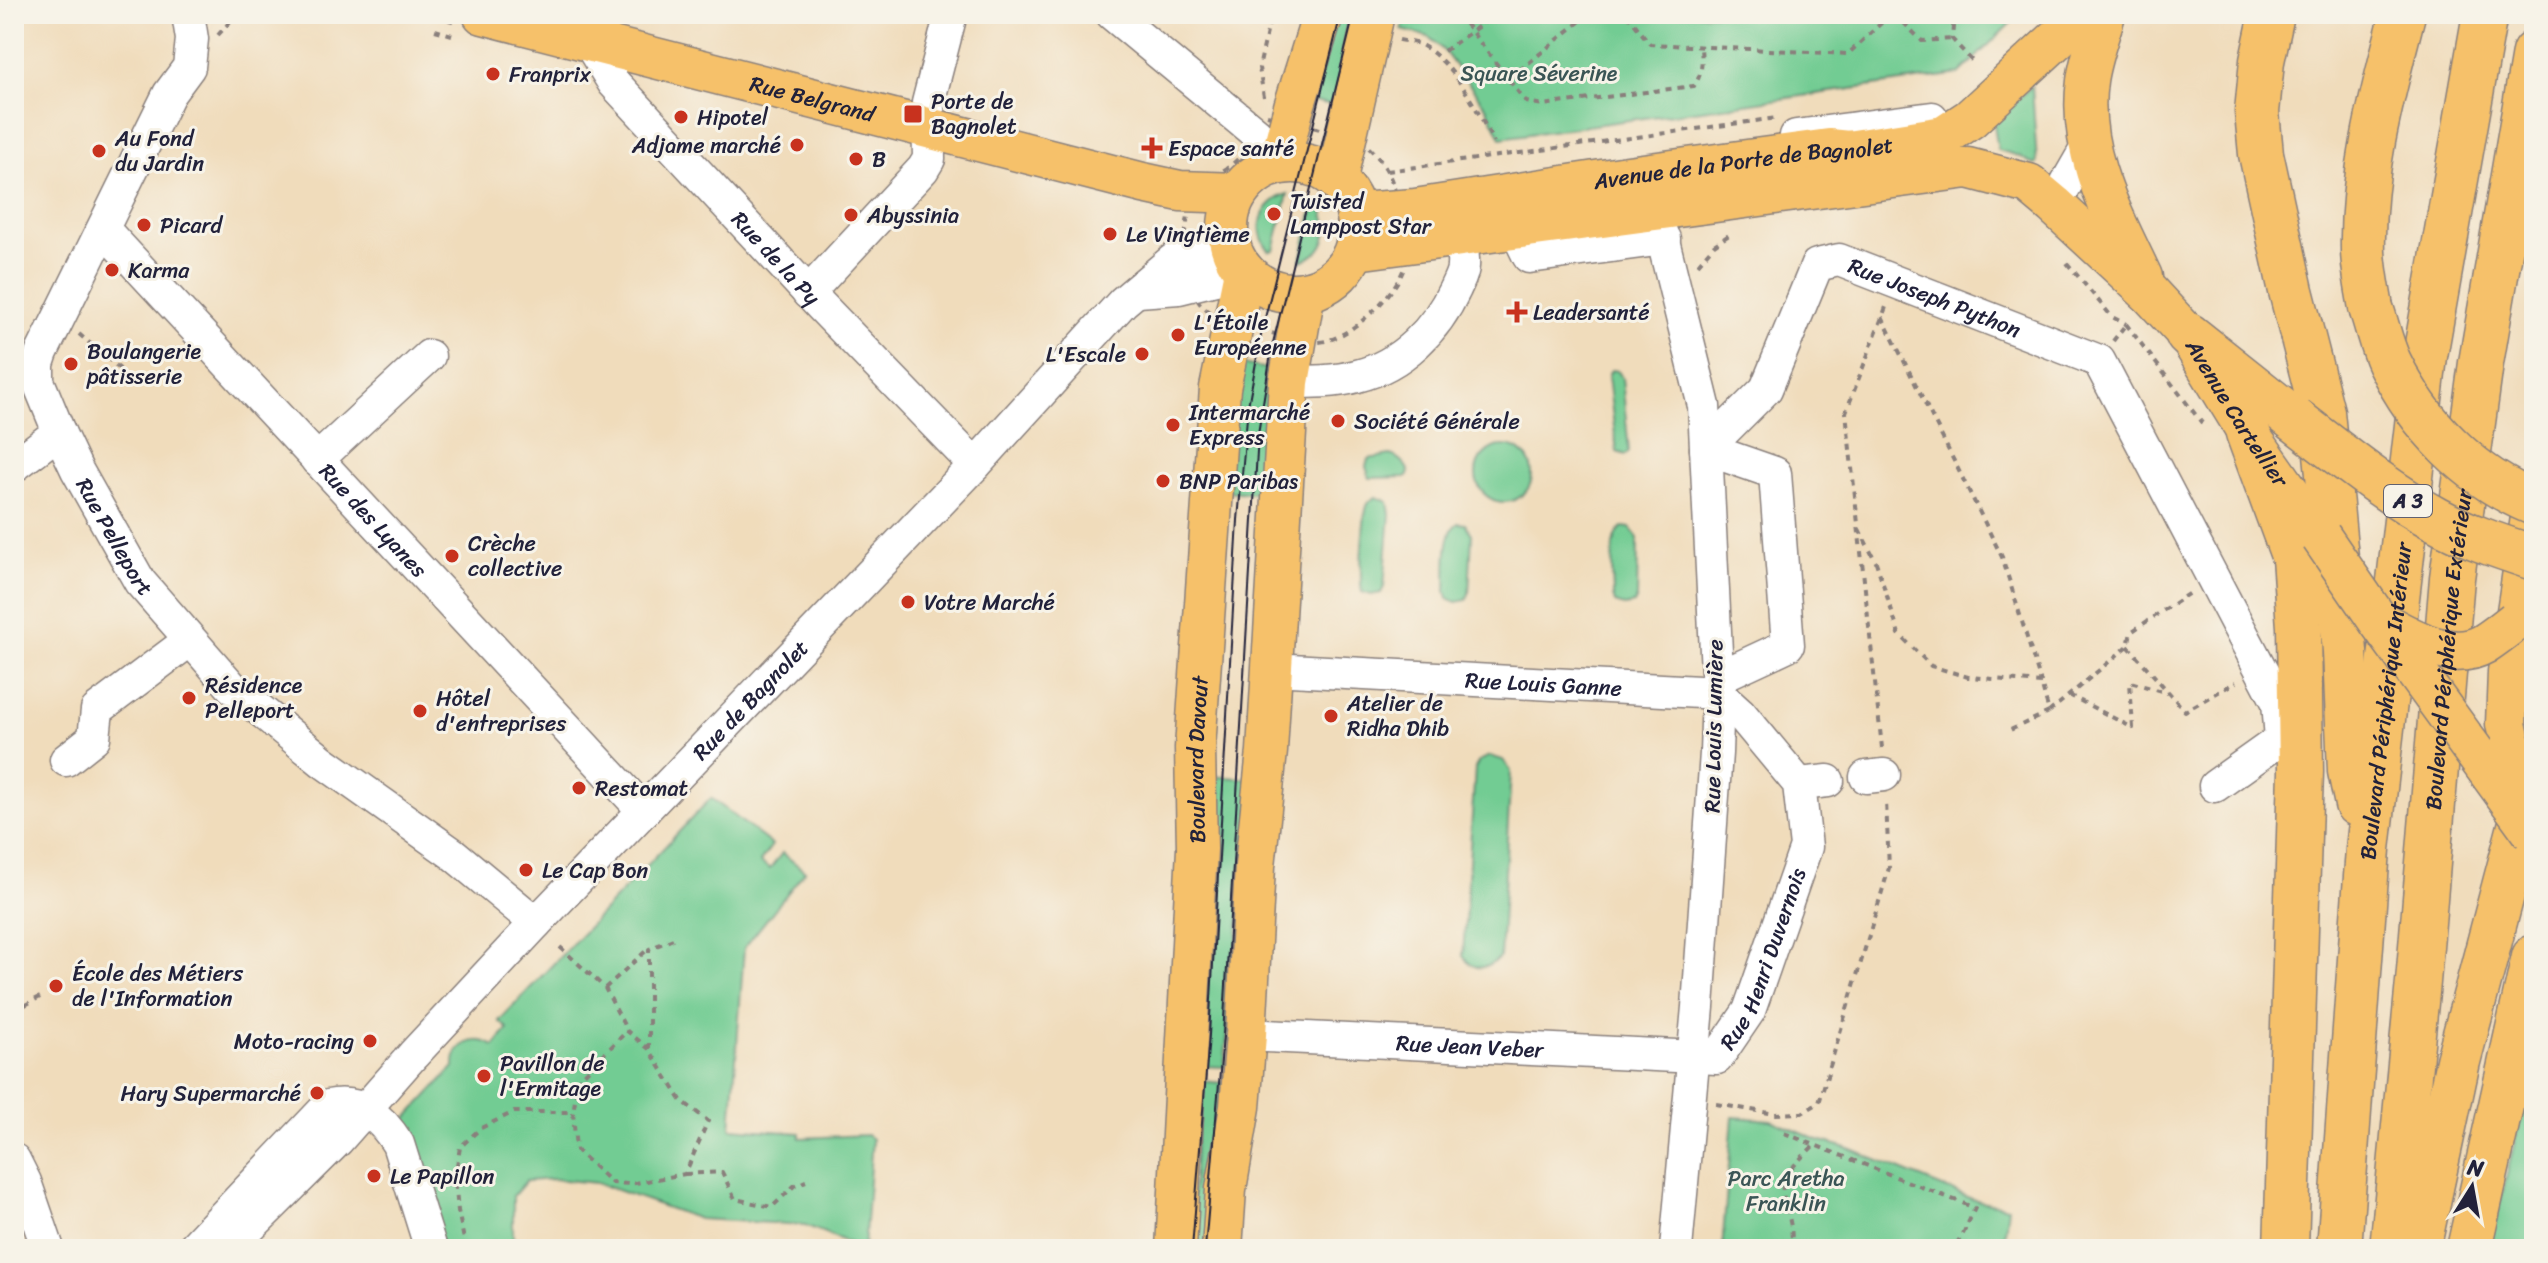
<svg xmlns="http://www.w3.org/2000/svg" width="2548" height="1263" viewBox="0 0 2548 1263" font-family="Sriracha,sans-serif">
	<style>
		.green { fill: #72cc93; stroke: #4a7767; stroke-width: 2 }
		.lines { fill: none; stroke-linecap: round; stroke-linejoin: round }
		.minor-casing { stroke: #897f7b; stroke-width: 35 }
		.major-casing { stroke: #897f7b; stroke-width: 43 }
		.highway-casing { stroke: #897f7b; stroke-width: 47 }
		.path { stroke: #897f7b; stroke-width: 4; stroke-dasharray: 6 6; stroke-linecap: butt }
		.minor { stroke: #fff; stroke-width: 32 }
		.major { stroke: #f6c16b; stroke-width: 40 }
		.highway { stroke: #f6c16b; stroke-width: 44 }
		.tram { stroke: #22223b; stroke-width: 2 }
		.major-bridge-casing { stroke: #897f7b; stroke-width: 43; stroke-linecap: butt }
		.highway-bridge-casing { stroke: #897f7b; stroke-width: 47; stroke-linecap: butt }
		.major-bridge { stroke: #f6c16b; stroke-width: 40 }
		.highway-bridge { stroke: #f6c16b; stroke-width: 44 }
		.poi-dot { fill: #c8321e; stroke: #f7f3e8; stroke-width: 3 }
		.labels { text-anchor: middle; stroke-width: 6; stroke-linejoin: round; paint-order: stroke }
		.shield { fill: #f7f3e8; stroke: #62616f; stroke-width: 2 }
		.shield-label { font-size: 20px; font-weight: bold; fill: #22223b }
		.park-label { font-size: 22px; fill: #3a5555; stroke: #f7f3e8 }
		.poi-label { font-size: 22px; fill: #22223b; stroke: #f7f3e8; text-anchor: start }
		.street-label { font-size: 22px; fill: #22223b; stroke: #f7f3e8 }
	</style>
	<rect width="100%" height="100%" fill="#f7f3e8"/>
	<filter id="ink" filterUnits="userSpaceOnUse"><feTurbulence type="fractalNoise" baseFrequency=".0125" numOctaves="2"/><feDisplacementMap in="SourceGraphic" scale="16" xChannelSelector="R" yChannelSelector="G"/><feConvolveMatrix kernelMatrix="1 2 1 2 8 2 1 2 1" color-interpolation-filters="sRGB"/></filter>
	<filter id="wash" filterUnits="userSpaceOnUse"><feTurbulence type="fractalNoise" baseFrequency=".006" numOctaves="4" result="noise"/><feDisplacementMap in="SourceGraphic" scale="32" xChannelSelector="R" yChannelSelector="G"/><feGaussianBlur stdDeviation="1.8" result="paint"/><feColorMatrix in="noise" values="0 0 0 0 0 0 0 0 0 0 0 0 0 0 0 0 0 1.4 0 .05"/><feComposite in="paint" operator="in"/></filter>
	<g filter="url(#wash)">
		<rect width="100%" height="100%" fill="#f0dcbb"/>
		<g class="green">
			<polygon points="1336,14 1360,14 1337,106 1314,101"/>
			<polygon points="1406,14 2020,14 1959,74 1501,138 1487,108 1444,51 1429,37 1402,30"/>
			<polygon points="2032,86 2037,164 2034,165 2019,156 1998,150 1993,120"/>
			<path d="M1288,194L1274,250L1270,251C1251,230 1262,201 1288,194Z"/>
			<path d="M1319,204C1333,226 1328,253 1301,261L1314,205Z"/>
			<polygon points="1237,363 1278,371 1271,494 1223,491"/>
			<polygon points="1611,370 1618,371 1622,378 1629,452 1626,455 1617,452 1608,376"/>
			<circle cx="1504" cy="474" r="28"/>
			<path d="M1390,455C1398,457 1407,465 1409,473L1407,477L1370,478L1366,467L1368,459Z"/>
			<path d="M1376,497L1388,502L1390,514L1384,587L1381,593L1371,595L1362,592C1359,579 1363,519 1367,506C1370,500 1370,501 1376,497Z"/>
			<path d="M1458,523L1465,524L1472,534L1469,593L1467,600L1456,602L1448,598L1446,591C1447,574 1443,532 1458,523Z"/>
			<path d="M1623,527L1630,528L1638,538L1637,598L1634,604L1624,606L1615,603L1613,596C1613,578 1608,537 1623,527Z"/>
			<path d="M1490,756L1503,760L1511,771L1500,957C1487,970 1474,972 1463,956L1475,768L1479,761Z"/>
			<polygon points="1207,776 1254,779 1224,1067 1201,1066"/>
			<path d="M711,798L772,845L760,862L770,869L782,853L805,871L744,948L731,1128L800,1133V1138L867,1135L872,1139L864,1249L805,1225L699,1219L597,1183L554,1179L526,1181L513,1196V1249H443L403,1122L454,1067C453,1044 474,1034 494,1046L508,1029L499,1021Z"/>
			<polygon points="2534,1062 2534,1249 2489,1249 2528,1086"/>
			<polygon points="1200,1081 1223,1083 1210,1249 1188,1249"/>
			<polygon points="1733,1117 1771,1120 1818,1140 1847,1148 1972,1199 2008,1207 2003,1249 1722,1249"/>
		</g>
	</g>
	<g filter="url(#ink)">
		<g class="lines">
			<defs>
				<g id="minor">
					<path id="s1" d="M188,14L192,39L189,67L169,94L42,352L38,364V381L59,432L77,470L140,582L232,687L322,761L453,854L536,923"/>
					<polyline points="1112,14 1257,134 1269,167"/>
					<path id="s2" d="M588,41L613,82L821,306L975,465"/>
					<polyline points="1796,136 1932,118"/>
					<polyline points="2054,205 2089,144"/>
					<polyline points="1655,208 1704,406 1718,693 1716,753 1698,1007 1676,1249"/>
					<polyline points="1515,228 1529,257 1664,239"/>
					<path id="s3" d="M104,230L644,811"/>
					<polyline points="1138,291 1179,288 1244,272"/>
					<polyline points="808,293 923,169 929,159 928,103 951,14"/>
					<path d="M1289,382C1312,382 1335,382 1357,376C1402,365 1436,330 1455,289C1458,282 1463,274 1463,266C1464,257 1461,245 1460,236"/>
					<polyline points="317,460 429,356"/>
					<polyline points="14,466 59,432"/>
					<path id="s4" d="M1272,669L1718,693"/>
					<path id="s5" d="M1717,678L1788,645L1775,473L1706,449L1766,389L1817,265L1839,260L2099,361L2278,702L2281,739L2215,786"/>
					<polyline points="66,760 94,738 97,710 190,640"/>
					<polyline points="1866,777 1884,775"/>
					<polyline points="1799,784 1828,781"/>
					<path id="s6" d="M1246,1035L1717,1058L1749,1011L1806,847L1799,784L1740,713L1718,693"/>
					<polyline points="14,1160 25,1182 48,1249"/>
					<path d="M192,1249L328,1106C361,1099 381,1117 398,1144L431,1249"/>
					<path id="s7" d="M228,1249L338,1140L413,1055L536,923L975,465L1123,302L1173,260L1231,242"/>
				</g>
				<g id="major">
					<path id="s8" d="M483,14L1143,183L1180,191L1238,193"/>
					<path d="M2105,14C2099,36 2090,58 2087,81C2077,152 2113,215 2142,277"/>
					<circle cx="1293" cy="228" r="65"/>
					<polyline points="1279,164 1294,107 1323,14"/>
					<polyline points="1337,178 1374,14"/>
					<path id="s9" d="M1357,213L1415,209L1628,176L1829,149L1848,151L1944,136L1970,119L2084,14"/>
					<path id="s10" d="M1356,250L1968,168L2029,184L2054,205L2150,294L2188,335L2248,433L2321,537"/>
					<polyline points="2511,746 2506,724 2508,672 2534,497"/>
					<path id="s11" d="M1176,1249L1197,849L1195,748L1220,388L1244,272"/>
					<polyline points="1222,1249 1226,1189 1240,1107 1246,1035 1255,866 1267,751 1289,382 1305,292"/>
				</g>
				<g id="highway">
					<polyline points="2272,14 2262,61 2257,112 2261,154 2291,291 2322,412 2345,651 2350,771 2357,804"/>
					<path d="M2371,308C2368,290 2364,271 2363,252C2361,171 2383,92 2403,14"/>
					<polyline points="2188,335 2294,419"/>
					<polyline points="2248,433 2294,558 2299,627 2301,771 2286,1249"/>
					<path id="s12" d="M2339,1249L2368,849L2425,356L2485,14"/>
					<path id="s13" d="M2392,1249L2418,982L2452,578L2481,363L2534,53"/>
					<polyline points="2418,1249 2458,1061 2526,804 2529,785"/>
					<polyline points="2469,1249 2534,957"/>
				</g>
			</defs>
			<use href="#minor" class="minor-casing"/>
			<use href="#major" class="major-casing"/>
			<use href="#highway" class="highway-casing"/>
			<g class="path">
				<polyline points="425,14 453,21"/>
				<path d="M1458,14L1526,102L1543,105L1694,86C1703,73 1702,62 1701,47"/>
				<polyline points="1627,14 1650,44 1848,54 1891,14"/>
				<polyline points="1895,14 1922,41 1952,39"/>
				<polyline points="1954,14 1952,39 1974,63"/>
				<polyline points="435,30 452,35"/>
				<polyline points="218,35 237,14"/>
				<path d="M1399,40C1407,42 1417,42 1423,46C1454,63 1479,113 1494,143"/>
				<polyline points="1444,51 1496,14"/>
				<polyline points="1510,78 1589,14"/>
				<polyline points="1264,97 1259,68 1271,14"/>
				<path d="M1267,115L1358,139C1389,162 1396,185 1401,222C1403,235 1408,252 1405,264C1399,293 1347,342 1318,342C1297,341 1273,333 1252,328C1233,323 1205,317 1196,297C1179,260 1185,222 1195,184C1204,180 1215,176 1224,170C1243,159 1257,135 1267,115Z"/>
				<polyline points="1387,171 1777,118"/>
				<polyline points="2067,263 2112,317 2126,324"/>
				<polyline points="1698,264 1714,245 1732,233"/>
				<polyline points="1882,317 2002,557 2041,683"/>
				<polyline points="2126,324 2202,423"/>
				<polyline points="79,334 121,370"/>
				<polyline points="2113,341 2126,324"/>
				<polyline points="1859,529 1876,562 1899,634 1931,666 1968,677 2041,683 2049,712 2006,732"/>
				<polyline points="2128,646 2185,711 2236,682"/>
				<polyline points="2069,695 2133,728 2130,682 2168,693"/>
				<polyline points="2049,712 2128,646 2131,632 2191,592"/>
				<polyline points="1882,748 1846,412 1886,307"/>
				<polyline points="560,947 605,988 627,1031 649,1049 681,1100 708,1121 685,1174 630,1184 612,1183 576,1150 573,1112 579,1079 627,1031"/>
				<polyline points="605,988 647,950"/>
				<polyline points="14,1011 40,997"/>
				<polyline points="14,1016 21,1028 14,1032"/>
				<polyline points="649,1049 649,949 673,939"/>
				<polyline points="1716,1104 1775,1114 1802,1113 1819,1103 1889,868 1886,801"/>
				<polyline points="1784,1133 1975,1208 1963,1234 1953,1249"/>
				<polyline points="685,1174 722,1172 735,1199 772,1207 795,1185 806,1181"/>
				<polyline points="466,1249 458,1211 455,1178 460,1147 481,1128 514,1112 573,1112"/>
				<path d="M1790,1249C1797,1225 1780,1199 1783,1186C1787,1169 1803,1157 1814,1145"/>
			</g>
			<use href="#minor" class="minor"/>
			<use href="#major" class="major"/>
			<use href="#highway" class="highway"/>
			<g class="tram">
				<polyline points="1192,1249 1209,1035 1238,520 1248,406 1262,330 1341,14"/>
				<polyline points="1205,1249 1223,1036 1258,434 1272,347 1354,14"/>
			</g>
			<defs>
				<g id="major-bridge">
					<polyline points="2321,537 2378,620 2534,834"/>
					<path d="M2381,622C2411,638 2451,663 2484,644C2495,637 2505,629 2515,621"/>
					<polyline points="2511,746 2534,781"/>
				</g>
				<g id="highway-bridge">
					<path d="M2371,308C2377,325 2381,345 2389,362C2419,424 2470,477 2534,503"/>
					<path d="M2294,419C2340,454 2386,492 2436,519C2467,536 2501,547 2534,558"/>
				</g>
			</defs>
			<use href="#major-bridge" class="major-bridge-casing"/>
			<use href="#highway-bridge" class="highway-bridge-casing"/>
			<use href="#major-bridge" class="major-bridge"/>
			<use href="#highway-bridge" class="highway-bridge"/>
		</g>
	</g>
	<g class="poi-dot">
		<circle cx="493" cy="74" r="8"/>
		<rect x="903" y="104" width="20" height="20" rx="4"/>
		<circle cx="681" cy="117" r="8"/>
		<circle cx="797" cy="145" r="8"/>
		<path d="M1148 136h8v8h8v8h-8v8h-8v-8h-8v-8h8z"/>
		<circle cx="99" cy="151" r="8"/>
		<circle cx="856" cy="159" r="8"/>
		<circle cx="1274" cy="214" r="8"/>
		<circle cx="851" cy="215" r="8"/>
		<circle cx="144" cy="225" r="8"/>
		<circle cx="1110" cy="234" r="8"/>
		<circle cx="112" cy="270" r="8"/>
		<path d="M1513 300h8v8h8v8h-8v8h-8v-8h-8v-8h8z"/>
		<circle cx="1178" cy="335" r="8"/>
		<circle cx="1142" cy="354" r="8"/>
		<circle cx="71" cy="364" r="8"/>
		<circle cx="1338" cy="421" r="8"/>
		<circle cx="1173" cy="425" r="8"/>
		<circle cx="1163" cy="481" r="8"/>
		<circle cx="452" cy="556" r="8"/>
		<circle cx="908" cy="602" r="8"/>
		<circle cx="189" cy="698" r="8"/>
		<circle cx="420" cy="711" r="8"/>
		<circle cx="1331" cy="716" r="8"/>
		<circle cx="579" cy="788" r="8"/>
		<circle cx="526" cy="870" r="8"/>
		<circle cx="56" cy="986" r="8"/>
		<circle cx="370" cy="1041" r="8"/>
		<circle cx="484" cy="1076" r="8"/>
		<circle cx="317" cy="1093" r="8"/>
		<circle cx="374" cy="1176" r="8"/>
	</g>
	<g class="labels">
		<rect class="shield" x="2384" y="485" width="48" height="32" rx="6"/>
		<g class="shield-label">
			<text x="2408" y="508">A 3</text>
		</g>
		<g class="park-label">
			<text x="1539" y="81">Square Séverine</text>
			<text x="1786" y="1186">Parc Aretha<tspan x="1786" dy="25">Franklin</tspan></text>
		</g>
		<g class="poi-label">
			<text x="509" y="82">Franprix</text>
			<text x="931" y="109">Porte de<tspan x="931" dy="25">Bagnolet</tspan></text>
			<text x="697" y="125">Hipotel</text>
			<text x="115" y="146">Au Fond<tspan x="115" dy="25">du Jardin</tspan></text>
			<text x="781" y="153" text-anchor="end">Adjame marché</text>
			<text x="1168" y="156">Espace santé</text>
			<text x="872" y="167">B</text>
			<text x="1290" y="209">Twisted<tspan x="1290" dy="25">Lamppost Star</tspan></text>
			<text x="867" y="223">Abyssinia</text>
			<text x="160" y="233">Picard</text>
			<text x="1126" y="242">Le Vingtième</text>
			<text x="128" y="278">Karma</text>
			<text x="1533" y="320">Leadersanté</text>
			<text x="1194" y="330">L'Étoile<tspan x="1194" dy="25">Européenne</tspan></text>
			<text x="87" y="359">Boulangerie<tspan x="87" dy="25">pâtisserie</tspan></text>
			<text x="1126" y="362" text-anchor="end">L'Escale</text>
			<text x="1189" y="420">Intermarché<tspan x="1189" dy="25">Express</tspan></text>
			<text x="1354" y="429">Société Générale</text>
			<text x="1179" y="489">BNP Paribas</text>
			<text x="468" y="551">Crèche<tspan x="468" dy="25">collective</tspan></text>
			<text x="924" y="610">Votre Marché</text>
			<text x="205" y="693">Résidence<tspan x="205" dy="25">Pelleport</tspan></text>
			<text x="436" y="706">Hôtel<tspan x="436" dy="25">d'entreprises</tspan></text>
			<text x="1347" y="711">Atelier de<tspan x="1347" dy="25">Ridha Dhib</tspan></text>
			<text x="595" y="796">Restomat</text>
			<text x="542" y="878">Le Cap Bon</text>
			<text x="72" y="981">École des Métiers<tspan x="72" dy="25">de l'Information</tspan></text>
			<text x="354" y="1049" text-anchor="end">Moto-racing</text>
			<text x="500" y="1071">Pavillon de<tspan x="500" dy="25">l'Ermitage</tspan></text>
			<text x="301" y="1101" text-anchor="end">Hary Supermarché</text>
			<text x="390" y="1184">Le Papillon</text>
		</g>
		<g class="street-label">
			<text dy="8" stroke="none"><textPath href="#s8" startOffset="340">Rue Belgrand</textPath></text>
			<text dy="8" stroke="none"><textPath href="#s9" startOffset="390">Avenue de la Porte de Bagnolet</textPath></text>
			<text dy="8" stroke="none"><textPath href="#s2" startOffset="288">Rue de la Py</textPath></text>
			<text dy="8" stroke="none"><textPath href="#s5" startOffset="668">Rue Joseph Python</textPath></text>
			<text dy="8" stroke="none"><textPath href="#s10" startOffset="992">Avenue Cartellier</textPath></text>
			<text dy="8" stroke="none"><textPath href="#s3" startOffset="396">Rue des Lyanes</textPath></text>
			<text dy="8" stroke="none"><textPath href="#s1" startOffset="578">Rue Pelleport</textPath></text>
			<text dy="8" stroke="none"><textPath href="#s13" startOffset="602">Boulevard Périphérique Extérieur</textPath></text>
			<text dy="8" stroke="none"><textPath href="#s4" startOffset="272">Rue Louis Ganne</textPath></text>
			<text dy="8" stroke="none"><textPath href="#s7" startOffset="758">Rue de Bagnolet</textPath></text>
			<text dy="8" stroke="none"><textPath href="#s12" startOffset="550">Boulevard Périphérique Intérieur</textPath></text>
			<text transform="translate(1713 726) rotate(-89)" y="8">Rue Louis Lumière</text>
			<text dy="8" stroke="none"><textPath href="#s11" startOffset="490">Boulevard Davout</textPath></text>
			<text dy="8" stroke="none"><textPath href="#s6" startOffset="582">Rue Henri Duvernois</textPath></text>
			<text dy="8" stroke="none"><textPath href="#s6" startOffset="224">Rue Jean Veber</textPath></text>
		</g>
	</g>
	<rect width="2548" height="1263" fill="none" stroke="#f7f3e8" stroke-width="48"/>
	<g transform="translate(2472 1187) rotate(11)" stroke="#f7f3e8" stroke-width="6" paint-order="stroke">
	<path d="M0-6L14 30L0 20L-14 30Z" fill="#22223b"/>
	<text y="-12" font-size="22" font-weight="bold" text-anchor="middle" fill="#22223b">N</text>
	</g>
</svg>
